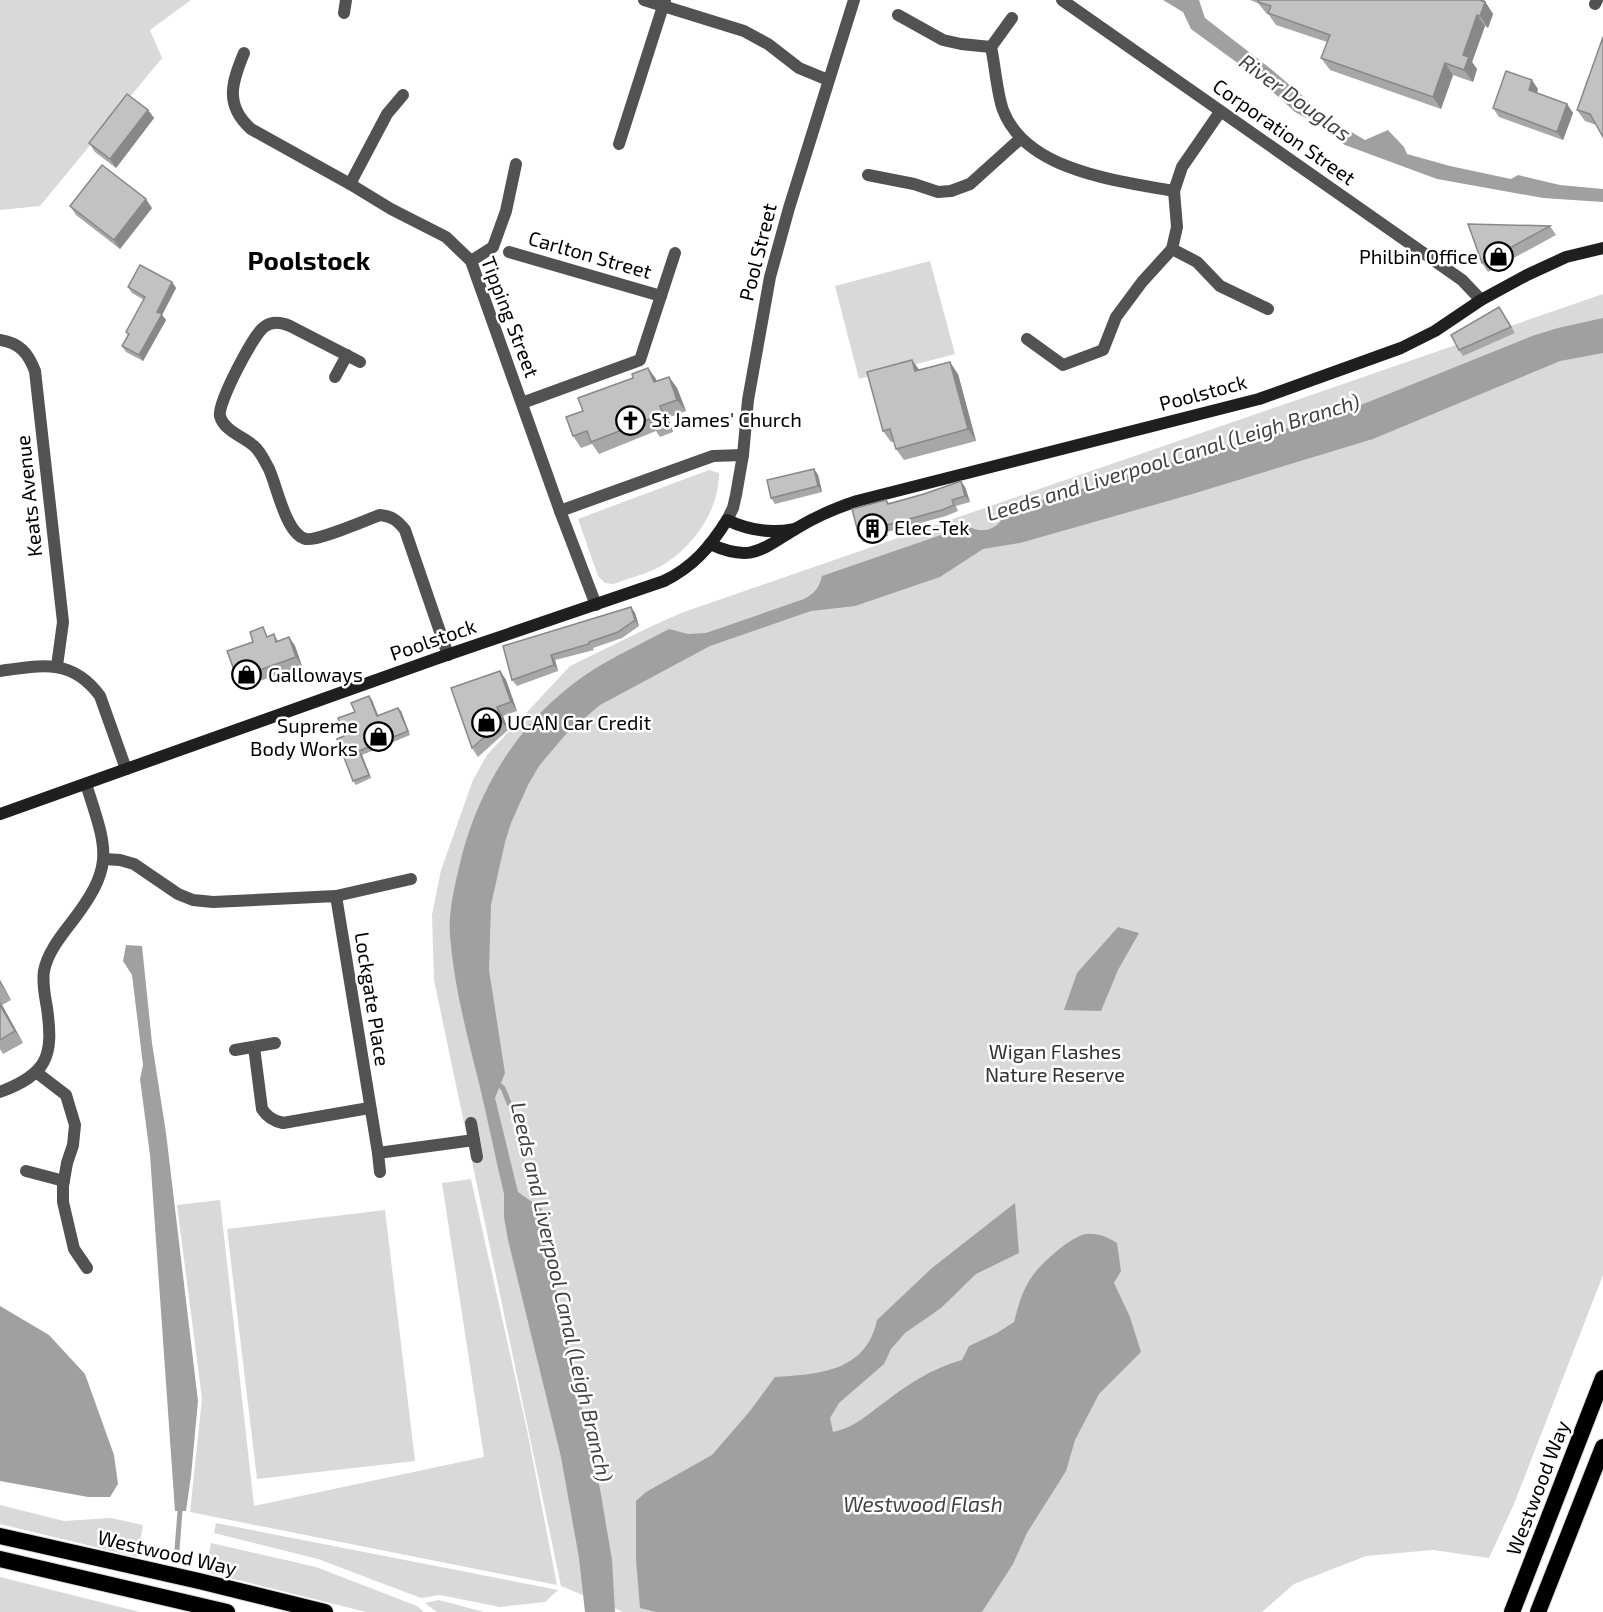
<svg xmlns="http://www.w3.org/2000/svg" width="1603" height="1612" viewBox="0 0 1603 1612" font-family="'Exo 2',sans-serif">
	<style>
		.green { fill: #d9d9d9 }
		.water { fill: #a0a0a0 }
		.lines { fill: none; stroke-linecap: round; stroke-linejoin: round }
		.stream { stroke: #a0a0a0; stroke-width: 5 }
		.trunk-casing { stroke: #dbdbdb; stroke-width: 18 }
		.minor { stroke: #525252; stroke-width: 12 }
		.tertiary { stroke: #525252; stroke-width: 12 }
		.secondary { stroke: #1f1f1f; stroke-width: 12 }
		.trunk { stroke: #000; stroke-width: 16 }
		.wall { fill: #a7a7a7 }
		.shaded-wall { fill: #888 }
		.building { fill: #c2c2c2; stroke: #888; stroke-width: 1.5 }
		.labels { text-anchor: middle; stroke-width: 5; stroke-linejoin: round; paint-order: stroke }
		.street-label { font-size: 20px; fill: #000; stroke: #fff }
		.poi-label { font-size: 20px; fill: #000; stroke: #fff; text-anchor: start }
		.park-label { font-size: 20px; fill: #303030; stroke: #fff }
		.water-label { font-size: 21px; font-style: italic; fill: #414141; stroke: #fff }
		.district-label { font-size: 26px; font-weight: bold; fill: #000; stroke: #fff }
	</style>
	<rect width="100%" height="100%" fill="#fff"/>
	<g class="green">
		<polygon points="0,0 191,0 150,30 162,58 40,206 0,210"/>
		<polygon points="930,261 955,354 859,379 835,286"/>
		<polygon points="1603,294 1603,1275 1514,1504 1489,1558 1433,1550 1366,1556 1294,1584 1262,1612 623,1612 561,1586 434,980 432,915 441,870 473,780 487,755 570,666 652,626 681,613"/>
		<path d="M709,470L719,473C719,509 696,543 666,563C652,573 630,577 614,584L605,583L598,576L578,519Z"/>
		<polygon points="471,1179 527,1430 557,1585 190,1512 202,1399 177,1205 220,1200 254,1506 484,1457 442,1183"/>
		<polygon points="385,1210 415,1461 257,1479 227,1229"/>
		<polygon points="0,1505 64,1521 111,1518 143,1525 137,1557 0,1524"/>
		<polygon points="216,1523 558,1590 545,1602 500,1607 440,1595 421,1598 318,1559 214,1533"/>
		<polygon points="211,1543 316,1567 417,1606 424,1612 366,1612 206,1572"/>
		<polygon points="0,1577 140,1612 0,1612"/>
		<polygon points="439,1600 484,1612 437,1612 425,1603"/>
	</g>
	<g class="water">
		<polygon points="1163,0 1199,0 1205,18 1271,69 1306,99 1314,110 1365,140 1388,130 1404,147 1407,154 1450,166 1511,179 1518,175 1560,185 1603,189 1603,202 1543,198 1437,179 1345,145 1317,124 1295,112 1254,75 1191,29 1183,12"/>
		<path d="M1603,318V353L1560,361L1373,439L1189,495L1020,543L983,549L940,577L855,606L811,611L710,646L600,705L566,734L539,766L528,785L511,823L505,842L491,905L489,970L505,1073L495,1098L518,1192L542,1209V1229L600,1489L612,1560L615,1612H585L579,1558L561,1457L508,1240L504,1217V1194C495,1157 488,1120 479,1083C467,1035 454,986 450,936C448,910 456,880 462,855C483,776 530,707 601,665C623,652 647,641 669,629L688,634L706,633L804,599C815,593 819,588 822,576L967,526C984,535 1000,529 1006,511L1346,411L1532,336L1558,328Z"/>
		<polygon points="1118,927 1139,933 1118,970 1101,1011 1064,1010 1077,973"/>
		<polygon points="126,945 142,946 152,1043 166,1133 198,1401 191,1476 186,1511 175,1511 150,1155 140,1079 143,1065 132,975 123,961"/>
		<path d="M1015,1203L1019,1253L976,1274L941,1308L905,1333L891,1349L884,1364L839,1403L830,1418L833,1432C854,1428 868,1414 885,1402C908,1384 933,1368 962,1360L969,1346L997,1333L1014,1322C1018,1307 1022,1291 1031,1278C1039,1265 1071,1236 1086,1234C1099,1233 1107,1237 1117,1243L1121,1271L1114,1283L1130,1317L1141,1352L1099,1394L1075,1440L1066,1471L1027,1533L1013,1564L982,1612H656L640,1608L636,1559V1501L646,1492L712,1455L750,1411L775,1377C819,1374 866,1372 877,1320L932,1268Z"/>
		<polygon points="0,1306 49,1335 85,1374 114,1455 118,1484 110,1497 88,1497 0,1481"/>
	</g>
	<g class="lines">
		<g class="stream">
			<polyline points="495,1082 503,1088 509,1103"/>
			<polyline points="177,1550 180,1511"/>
		</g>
		<defs>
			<g id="trunk">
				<polyline points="0,1536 199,1581 325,1612"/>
				<polyline points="0,1559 227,1612"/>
				<polyline points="1512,1612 1603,1378"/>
				<polyline points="1538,1612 1603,1447"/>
			</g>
		</defs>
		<use href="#trunk" class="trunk-casing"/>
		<g class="minor">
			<polyline points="644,0 744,31 768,44 799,68 828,80"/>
			<polyline points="1062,0 1462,280 1481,300"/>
			<polyline points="1595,4 1597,0"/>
			<polyline points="344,13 346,0"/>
			<polyline points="898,15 943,40 961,44 991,47 1012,18"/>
			<path d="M991,47C995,65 997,94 1003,110C1026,171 1118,181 1174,191"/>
			<path d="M244,53C232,82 224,105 251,129L350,184L391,209L446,237L471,261L560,511L596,605"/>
			<polyline points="619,144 665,0"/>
			<polyline points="868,175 914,184 938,192 951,191 970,184 1020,139"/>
			<polyline points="350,184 387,114 403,95"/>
			<polyline points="1172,249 1197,262 1220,286 1268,309"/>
			<polyline points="509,252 661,296"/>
			<polyline points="471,261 493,247 506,211 516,164"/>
			<polyline points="1027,339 1063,365 1103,350 1116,317 1142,282 1172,249 1177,227 1174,191 1182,167 1220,112"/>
			<path d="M0,340C20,343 28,353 35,371L63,622L57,666"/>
			<path d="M360,362L290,326C281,322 272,321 264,327C253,335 217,404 220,416C224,431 244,437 254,446C261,452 264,460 269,469C277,486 286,535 306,539C318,541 366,520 380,515C392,516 398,521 405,530L448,655"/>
			<polyline points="335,377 347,355"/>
			<polyline points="522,403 640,360 675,253"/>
			<polyline points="560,511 713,456 743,455"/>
			<path d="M0,671C41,665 72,658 100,696L126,769"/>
			<polyline points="104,859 120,860 134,864 178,894 193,900 213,902 336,896 378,1153 474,1140"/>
			<polyline points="336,896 411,879"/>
			<path d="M254,1047L262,1109C267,1117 273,1121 283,1123L369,1108"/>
			<polyline points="235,1050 275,1043"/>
			<polyline points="36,1072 66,1095 75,1125 73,1145 67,1163 63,1186 63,1202 74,1249 87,1268"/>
			<path d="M0,1092C47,1074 54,1057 47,1008C45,996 42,983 44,971C47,954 60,937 71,923C116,865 107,850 86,784"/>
			<polyline points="471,1123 477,1157"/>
			<polyline points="378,1153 380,1172"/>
			<polyline points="26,1171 64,1181"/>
		</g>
		<polyline class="tertiary" points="727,520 733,508 736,495 743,455 748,400 770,277 789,208 854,0"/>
		<g class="secondary">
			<path d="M710,544C752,563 762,549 797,528C815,517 836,508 857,501L1259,399L1401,348L1435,331L1481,300L1527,275L1566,257L1603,248"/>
			<path d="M0,814L438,658L664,581C693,567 710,547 727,520C748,530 770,534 794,529"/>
		</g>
		<use href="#trunk" class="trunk"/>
	</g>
	<g class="wall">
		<polygon points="1250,0 1484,0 1493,14 1488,28 1485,26 1472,62 1477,69 1473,82 1453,75 1441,109 1330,70 1321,58 1327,42 1276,25 1269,15 1266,13 1258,3"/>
		<polygon points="1603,37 1596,125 1585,121 1577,110"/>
		<polygon points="1538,89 1537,93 1567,104 1573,113 1563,140 1499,117 1493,108"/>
		<polygon points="148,110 154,118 116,168 95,152 89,143"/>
		<polygon points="70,206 152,208 120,249 76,215"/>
		<polygon points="1550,226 1556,235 1488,272 1482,263"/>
		<polygon points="172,282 176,288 162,315 166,320 143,361 126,352 122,346 128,336 126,332 144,300 132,293 128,287"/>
		<polygon points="1499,307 1515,333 1463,356 1459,350"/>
		<polygon points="912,360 919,370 958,374 976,441 904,460 896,449 894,442 891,442 883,431"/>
		<polygon points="648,368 657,381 669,377 677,388 686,411 668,418 673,432 660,437 656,431 599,454 592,444 581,448 573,436 633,378"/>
		<polygon points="814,469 818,475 822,492 775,504 771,498"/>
		<polygon points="965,487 970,502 956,506 958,511 946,516 887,532 888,536 863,542 859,536 886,500 889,503"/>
		<polygon points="631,607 635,613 639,626 622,638 593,648 594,650 555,660 558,671 517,686 512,680 503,646"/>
		<polygon points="274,634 278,641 289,637 295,646 302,666 243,687 237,678 253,642"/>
		<polygon points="500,671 506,680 517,711 503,716 508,730 478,757 472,748"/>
		<polygon points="369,696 372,700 378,716 398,708 401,711 410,735 362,755 371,778 356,785 353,781 344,736 355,712"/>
		<polygon points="0,980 11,1000 2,1005 23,1043 3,1054 0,1049"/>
	</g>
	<g class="shaded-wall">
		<polygon points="1480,0 1484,0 1493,14 1488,28 1480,16"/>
		<polygon points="1477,15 1485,26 1472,62 1477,69 1473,82 1464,70 1463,55"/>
		<polygon points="1445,63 1453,75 1441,109 1433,97"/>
		<polygon points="1532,80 1538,89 1535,99 1529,90"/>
		<polygon points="1567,104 1573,113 1563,140 1557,132"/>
		<polygon points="148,110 154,118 116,168 110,159"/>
		<polygon points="146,199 152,208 120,249 114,240"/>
		<polygon points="172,282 176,288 162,315 166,320 143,361 139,355 157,312"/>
		<polygon points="912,360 920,371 915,371"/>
		<polygon points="950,362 958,374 976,441 968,429"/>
		<polygon points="648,368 656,379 662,394 654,382"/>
		<polygon points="669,377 677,388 686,411 677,400"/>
		<polygon points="660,406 668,418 673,432 665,420"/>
		<polygon points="814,469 818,475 822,492 818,486"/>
		<polygon points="961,481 965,487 970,502 965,496"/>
		<polygon points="631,607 635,613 639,626 635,620"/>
		<polygon points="289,637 295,646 302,666 296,657"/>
		<polygon points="551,655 555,660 558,671 554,665"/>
		<polygon points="500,671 506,680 517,711 511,702"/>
		<polygon points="369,696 372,700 380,720 377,716"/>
		<polygon points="497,707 503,716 508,730 502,722"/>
		<polygon points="398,708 401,711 410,735 408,731"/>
		<polygon points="359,751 362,755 371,778 369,775"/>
		<polygon points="0,980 11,1000 0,983"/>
		<polygon points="0,1002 2,1005 23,1043 15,1031 0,1005"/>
	</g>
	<g class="building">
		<polygon points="1258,0 1480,0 1485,2 1480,16 1477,15 1463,55 1469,57 1464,70 1445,63 1433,97 1321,58 1330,35 1268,13 1271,6 1258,2"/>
		<polygon points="1603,37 1603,137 1590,114 1577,110"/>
		<polygon points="1506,71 1532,80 1529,90 1567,104 1557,132 1493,108"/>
		<polygon points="127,94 148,110 110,159 89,143"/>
		<polygon points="102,165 146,199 114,240 70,206"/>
		<polygon points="1468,224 1550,226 1482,263"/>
		<polygon points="140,265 172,282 157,312 162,314 139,355 122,346 129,334 126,332 145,297 128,287"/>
		<polygon points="1499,307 1511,327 1459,350 1451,335"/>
		<polygon points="912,360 915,371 950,362 968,429 896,449 890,429 883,431 867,372"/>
		<polygon points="648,368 654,382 669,377 677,400 660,406 665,420 652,425 650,419 591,442 587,431 573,436 566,417 583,411 578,398 633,378 632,374"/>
		<polygon points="814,469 818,486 771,498 767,480"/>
		<polygon points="961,481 965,496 952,500 954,505 942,510 883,526 884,530 859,536 852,509 886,500 888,504 924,494"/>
		<polygon points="631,607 635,620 618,632 589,642 589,644 551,655 554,665 512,680 503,646"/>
		<polygon points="263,627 267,637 274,634 276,642 289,637 296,657 237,678 227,651 253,642 250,632"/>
		<polygon points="500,671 511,702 497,707 502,722 472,748 451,688"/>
		<polygon points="369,696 377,716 398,708 408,731 359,751 369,775 353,781 337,739 344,736 338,718 355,712 351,703"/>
		<polygon points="0,1005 15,1031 0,1040"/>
	</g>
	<defs>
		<symbol id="shop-ring" viewBox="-11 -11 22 22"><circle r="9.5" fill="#fff" stroke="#000" stroke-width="1.5"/><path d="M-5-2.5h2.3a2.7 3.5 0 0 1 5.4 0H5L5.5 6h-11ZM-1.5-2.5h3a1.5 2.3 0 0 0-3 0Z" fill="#000"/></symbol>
		<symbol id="church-ring" viewBox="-11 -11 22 22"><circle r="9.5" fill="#fff" stroke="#000" stroke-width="1.5"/><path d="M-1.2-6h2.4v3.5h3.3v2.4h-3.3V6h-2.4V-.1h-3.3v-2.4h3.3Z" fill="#000"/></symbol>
		<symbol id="building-ring" viewBox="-11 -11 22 22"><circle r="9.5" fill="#fff" stroke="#000" stroke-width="1.5"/><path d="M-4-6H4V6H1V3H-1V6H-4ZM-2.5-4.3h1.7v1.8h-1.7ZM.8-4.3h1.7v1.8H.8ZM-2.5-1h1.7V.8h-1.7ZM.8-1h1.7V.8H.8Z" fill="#000"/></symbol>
	</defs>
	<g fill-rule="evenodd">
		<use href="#shop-ring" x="1482" y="240" width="33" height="33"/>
		<use href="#church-ring" x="614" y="404" width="33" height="33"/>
		<use href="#building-ring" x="856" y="512" width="33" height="33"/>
		<use href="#shop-ring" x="230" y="658" width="33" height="33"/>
		<use href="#shop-ring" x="470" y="706" width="33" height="33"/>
		<use href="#shop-ring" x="362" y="720" width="33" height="33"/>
	</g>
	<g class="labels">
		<g class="street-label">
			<text transform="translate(1284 132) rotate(35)" y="7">Corporation Street</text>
			<text transform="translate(758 252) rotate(-76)" y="7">Pool Street</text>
			<text transform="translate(590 255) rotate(16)" y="7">Carlton Street</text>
			<text transform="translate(510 317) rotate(69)" y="7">Tipping Street</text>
			<text transform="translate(1203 393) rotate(-15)" y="7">Poolstock</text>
			<text transform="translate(29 496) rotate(-96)" y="7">Keats Avenue</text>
			<text transform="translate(433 640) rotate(-19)" y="7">Poolstock</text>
			<text transform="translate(372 999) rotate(81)" y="7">Lockgate Place</text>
			<text transform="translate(1538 1488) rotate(-69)" y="7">Westwood Way</text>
			<text transform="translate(167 1553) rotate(13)" y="7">Westwood Way</text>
		</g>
		<g class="poi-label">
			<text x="1478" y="264" text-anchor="end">Philbin Office</text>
			<text x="651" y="427">St James' Church</text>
			<text x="894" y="535">Elec-Tek</text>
			<text x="268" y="682">Galloways</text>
			<text x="507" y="730">UCAN Car Credit</text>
			<text x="358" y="733" text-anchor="end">Supreme<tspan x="358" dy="23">Body Works</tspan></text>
		</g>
		<g class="park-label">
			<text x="1055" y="1059">Wigan Flashes<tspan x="1055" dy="23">Nature Reserve</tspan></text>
		</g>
		<g class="water-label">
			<text transform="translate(1295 98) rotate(36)" y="7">River Douglas</text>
			<text transform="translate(1173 458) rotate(-17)" y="7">Leeds and Liverpool Canal (Leigh Branch)</text>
			<text transform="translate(561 1292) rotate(77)" y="7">Leeds and Liverpool Canal (Leigh Branch)</text>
			<text x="923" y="1512">Westwood Flash</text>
		</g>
		<g class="district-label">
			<text x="309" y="270">Poolstock</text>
		</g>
	</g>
</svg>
